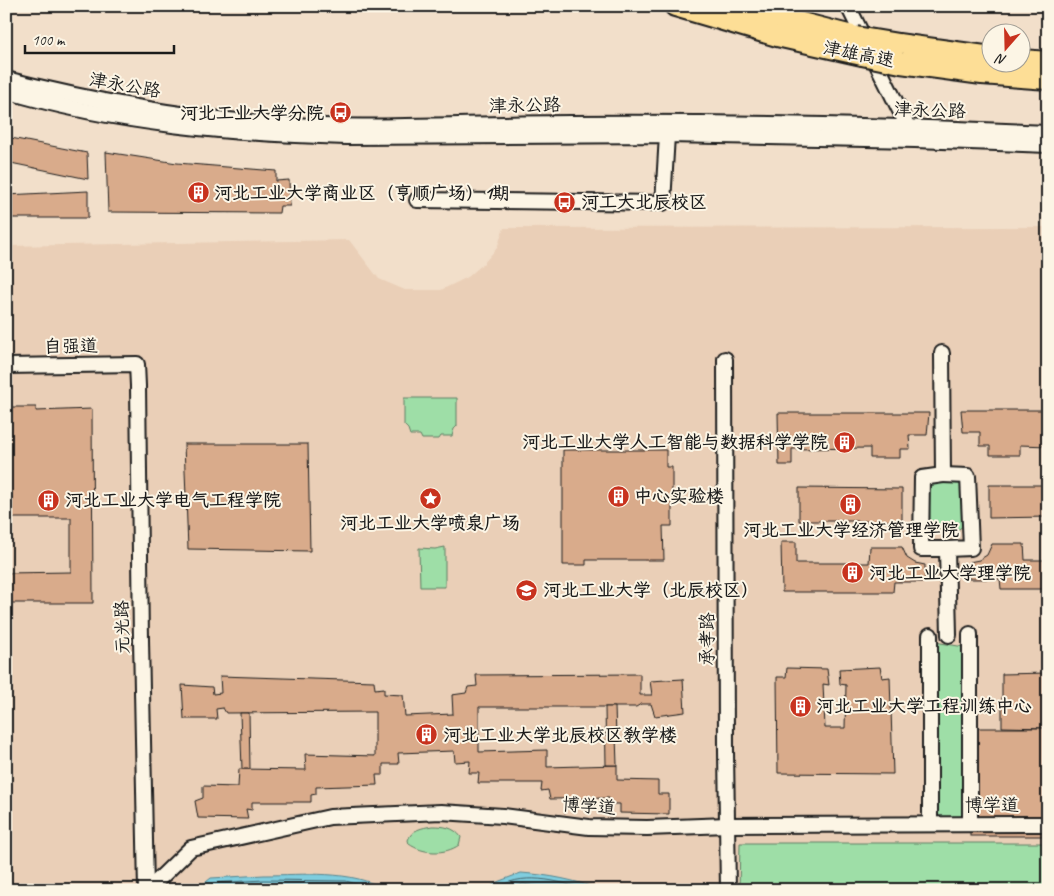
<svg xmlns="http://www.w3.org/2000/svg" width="1054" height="896" viewBox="0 0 1054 896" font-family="Caveat,'LXGW WenKai TC',sans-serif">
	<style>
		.built { fill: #eacfb7 }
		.green { fill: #9edea7; stroke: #5d7d62 }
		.water { fill: #7fcdde; stroke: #578690 }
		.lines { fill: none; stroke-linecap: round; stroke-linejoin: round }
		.shore { stroke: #44636a; stroke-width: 1 }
		.building { fill: #d9ab8b; stroke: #1c1c1c }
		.minor-casing { stroke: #1c1c1c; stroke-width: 18 }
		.highway-casing { stroke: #1c1c1c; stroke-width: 24 }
		.minor { stroke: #fcf5e5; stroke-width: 14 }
		.highway { stroke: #fdde96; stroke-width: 20 }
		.highway-bridge-casing { stroke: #1c1c1c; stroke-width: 24; stroke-linecap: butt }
		.highway-bridge { stroke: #fdde96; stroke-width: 20 }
		.labels { text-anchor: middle; stroke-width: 4; stroke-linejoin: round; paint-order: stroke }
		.street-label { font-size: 18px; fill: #1c1c1c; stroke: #fcf5e5 }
		.poi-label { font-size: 18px; font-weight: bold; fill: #1c1c1c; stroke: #fcf5e5; text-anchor: start }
	</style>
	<rect width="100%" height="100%" fill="#f2dfca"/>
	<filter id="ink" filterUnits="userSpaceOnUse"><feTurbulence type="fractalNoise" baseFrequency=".02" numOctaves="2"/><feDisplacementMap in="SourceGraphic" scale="10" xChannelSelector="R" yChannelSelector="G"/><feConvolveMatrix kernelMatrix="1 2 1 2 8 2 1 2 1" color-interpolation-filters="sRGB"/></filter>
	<g filter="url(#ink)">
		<polygon class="built" points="1048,227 1048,890 6,890 6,246 349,240 379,279 405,290 441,290 468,277 483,264 497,248 504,228"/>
		<g class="green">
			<polygon points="404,398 457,398 457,426 454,429 452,436 441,436 439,439 422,439 420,435 410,435 408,429 404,425"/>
			<polygon points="959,481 964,486 964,525 959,529 935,529 930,524 929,487 933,482"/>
			<polygon points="445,547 445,587 420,587 419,548 435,549"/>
			<polygon points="935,642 964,647 964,815 949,821 934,817"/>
			<path d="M432,826C443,826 454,827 461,837L459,845C445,855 423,854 409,844L408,840C412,829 422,828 432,826Z"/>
			<polygon points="740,843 1048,843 1048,890 739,890"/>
		</g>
		<g class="water">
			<path d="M521,873C549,875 575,880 602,890H486L497,882Z"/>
			<path d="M264,875C302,875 352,869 386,890H196L211,878Z"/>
		</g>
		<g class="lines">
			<g class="shore">
				<polyline points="204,890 213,883 264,880 346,881 376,890"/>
				<polyline points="214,890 265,886 345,887 355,890"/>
				<path d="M494,890C521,870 558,881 587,890"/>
				<polyline points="507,890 523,884 562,890"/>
			</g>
		</g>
		<g class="building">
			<polygon points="11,138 87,153 88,179 6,162 6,151"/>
			<polygon points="106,152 177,163 276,171 276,181 289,180 290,206 280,206 279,213 108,212"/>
			<polygon points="88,191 88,218 6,218 6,195"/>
			<polygon points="6,407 36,407 36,411 92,409 93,603 6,603 6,573 71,572 71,518 6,518"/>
			<polygon points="961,410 1048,410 1048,446 1020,445 1020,455 990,455 990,446 980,446 980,432 963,432"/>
			<polygon points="778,413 929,413 927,435 909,435 910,449 900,449 900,458 870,458 870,448 792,449 792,465 779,465"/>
			<polygon points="184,444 308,444 310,551 188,549"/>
			<polygon points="563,450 666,450 666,467 672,467 672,526 663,526 664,560 586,560 586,565 563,565"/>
			<polygon points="989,485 1048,485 1048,517 989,518"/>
			<polygon points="799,488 902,489 902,521 799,521"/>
			<polygon points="781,542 796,542 796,563 869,563 870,547 902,547 907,558 915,563 925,565 925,582 894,582 893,592 782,592"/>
			<polygon points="992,544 1024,544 1025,560 1048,560 1048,589 1001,589 1000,579 969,579 969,562 979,560 987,555"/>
			<polygon points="880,667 882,678 890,677 893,774 778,773 777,677 786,677 787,668 827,669 829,685 823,684 825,728 845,728 846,685 840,684 839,669"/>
			<polygon points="1048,673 1048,728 1002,727 1002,674"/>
			<polygon points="640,674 640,695 652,695 650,681 683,679 685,712 655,716 651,704 641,704 636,707 479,707 479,752 547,750 547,767 617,765 617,780 658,781 658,794 669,794 669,814 620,813 620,804 610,804 609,798 550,799 548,790 541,791 542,783 478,783 479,773 469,773 470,761 455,762 454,751 398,753 399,764 383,764 383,775 376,775 377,785 316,787 316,794 311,795 311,802 252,802 252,810 246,809 248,819 198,818 195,801 203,798 203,786 238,787 239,769 306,770 305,754 375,756 375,712 226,713 223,708 216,709 217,719 184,719 182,685 212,687 213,694 221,693 220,676 374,681 375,689 384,688 384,694 403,695 405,716 453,714 452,695 466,693 468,687 477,686 476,675"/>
			<polygon points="605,707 615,707 617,765 606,765"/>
			<polygon points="240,713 249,713 250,769 242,769"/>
			<rect x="970" y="728" width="78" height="108"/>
		</g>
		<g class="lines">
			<defs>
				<g id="minor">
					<polyline points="848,6 912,135"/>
					<path d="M6,79C89,100 174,116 260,123C362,131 467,123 570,123C729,122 889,125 1048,133"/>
					<path d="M6,91C116,124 232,134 346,137L667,135L915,140L1048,145"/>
					<polyline points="417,200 663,203 667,135"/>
					<polyline points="942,353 943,475 922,478 921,549 947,549 949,635"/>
					<polyline points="725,359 726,752 728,890"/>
					<polyline points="6,366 137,364 138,386 141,640 146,890"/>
					<polyline points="943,475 968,476 971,548 947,549"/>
					<polyline points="930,635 930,824"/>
					<polyline points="970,824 970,634"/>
					<polyline points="148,890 191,848 330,817 441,812 503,816 589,827 647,828 728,825 1048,824"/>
				</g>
				<g id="highway">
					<polyline points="675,6 777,36 862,55"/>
					<polyline points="735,6 856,37"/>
					<polyline points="898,44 992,57"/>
					<polyline points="1022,60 1048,62"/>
					<polyline points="901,63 982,74 1048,79"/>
				</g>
			</defs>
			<use href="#minor" class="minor-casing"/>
			<use href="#highway" class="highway-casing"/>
			<use href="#minor" class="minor"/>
			<use href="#highway" class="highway"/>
			<defs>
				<g id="highway-bridge">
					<polyline points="856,37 898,44"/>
					<polyline points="862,55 901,63"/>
				</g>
			</defs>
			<use href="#highway-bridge" class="highway-bridge-casing"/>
			<use href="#highway-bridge" class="highway-bridge"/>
		</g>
	</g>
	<defs>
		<symbol id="bus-disc" viewBox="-11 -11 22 22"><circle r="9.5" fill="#c8321e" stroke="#fcf5e5"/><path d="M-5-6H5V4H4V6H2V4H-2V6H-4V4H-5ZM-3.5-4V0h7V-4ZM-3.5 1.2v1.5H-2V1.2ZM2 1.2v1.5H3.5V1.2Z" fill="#fff"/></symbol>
		<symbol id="building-disc" viewBox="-11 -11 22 22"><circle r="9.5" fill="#c8321e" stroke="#fcf5e5"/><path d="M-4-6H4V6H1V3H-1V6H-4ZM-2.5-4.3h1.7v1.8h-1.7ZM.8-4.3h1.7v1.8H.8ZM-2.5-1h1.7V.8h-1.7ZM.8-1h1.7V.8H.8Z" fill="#fff"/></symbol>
		<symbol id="sight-disc" viewBox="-11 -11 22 22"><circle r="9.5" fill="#c8321e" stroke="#fcf5e5"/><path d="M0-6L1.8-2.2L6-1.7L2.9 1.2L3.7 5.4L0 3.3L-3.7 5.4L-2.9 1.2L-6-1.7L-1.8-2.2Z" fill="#fff"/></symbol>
		<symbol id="university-disc" viewBox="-11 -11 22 22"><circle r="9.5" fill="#c8321e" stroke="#fcf5e5"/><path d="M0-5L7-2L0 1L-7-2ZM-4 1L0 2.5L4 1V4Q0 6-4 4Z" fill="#fff"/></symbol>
	</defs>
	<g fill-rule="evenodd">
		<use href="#bus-disc" x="328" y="100" width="25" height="25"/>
		<use href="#building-disc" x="186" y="180" width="25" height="25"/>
		<use href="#bus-disc" x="552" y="190" width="25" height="25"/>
		<use href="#building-disc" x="832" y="430" width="25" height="25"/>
		<use href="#building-disc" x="606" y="484" width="25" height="25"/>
		<use href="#sight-disc" x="418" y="486" width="25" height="25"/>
		<use href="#building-disc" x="36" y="488" width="25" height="25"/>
		<use href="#building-disc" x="838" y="492" width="25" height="25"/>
		<use href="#building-disc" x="840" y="560" width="25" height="25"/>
		<use href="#university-disc" x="514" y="578" width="25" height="25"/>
		<use href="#building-disc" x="788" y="694" width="25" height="25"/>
		<use href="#building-disc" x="414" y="722" width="25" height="25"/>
	</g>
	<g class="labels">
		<g class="street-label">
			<text transform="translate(859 54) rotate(11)" y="6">津雄高速</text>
			<text transform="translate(125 85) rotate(10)" y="6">津永公路</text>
			<text transform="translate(525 105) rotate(-1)" y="6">津永公路</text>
			<text transform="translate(930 110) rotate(2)" y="6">津永公路</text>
			<text transform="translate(71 346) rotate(-1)" y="6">自强道</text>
			<text transform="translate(122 627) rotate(-91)" y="6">元光路</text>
			<text transform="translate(707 639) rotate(-90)" y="6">承孝路</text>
			<text x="992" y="811">博学道</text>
			<text transform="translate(589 806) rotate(4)" y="6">博学道</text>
		</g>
		<g class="poi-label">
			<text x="324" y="119" text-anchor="end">河北工业大学分院</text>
			<text x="214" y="199">河北工业大学商业区（亨顺广场）1期</text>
			<text x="581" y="208">河工大北辰校区</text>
			<text x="828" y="448" text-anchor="end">河北工业大学人工智能与数据科学学院</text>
			<text x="634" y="502">中心实验楼</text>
			<text x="65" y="506">河北工业大学电气工程学院</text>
			<text x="430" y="529" text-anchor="middle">河北工业大学喷泉广场</text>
			<text x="851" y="536" text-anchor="middle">河北工业大学经济管理学院</text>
			<text x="869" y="579">河北工业大学理学院</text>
			<text x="543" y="596">河北工业大学（北辰校区）</text>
			<text x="816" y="712">河北工业大学工程训练中心</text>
			<text x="443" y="741">河北工业大学北辰校区教学楼</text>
		</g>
	</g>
	<rect width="1054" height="896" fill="none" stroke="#fcf5e5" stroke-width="25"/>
	<rect x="12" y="12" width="1029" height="871" fill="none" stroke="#1c1c1c" stroke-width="2" filter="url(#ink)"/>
	<g transform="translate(1006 48) rotate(200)"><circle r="24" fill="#fcf5e5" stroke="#a29e95"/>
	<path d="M0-4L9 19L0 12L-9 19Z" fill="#c8321e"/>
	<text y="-8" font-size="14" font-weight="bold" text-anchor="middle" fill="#1c1c1c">N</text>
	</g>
	<path d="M25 45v8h149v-8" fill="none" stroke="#1c1c1c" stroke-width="2.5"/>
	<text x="32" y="45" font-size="15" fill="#1c1c1c" stroke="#fcf5e5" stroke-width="4" paint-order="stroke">100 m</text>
</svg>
